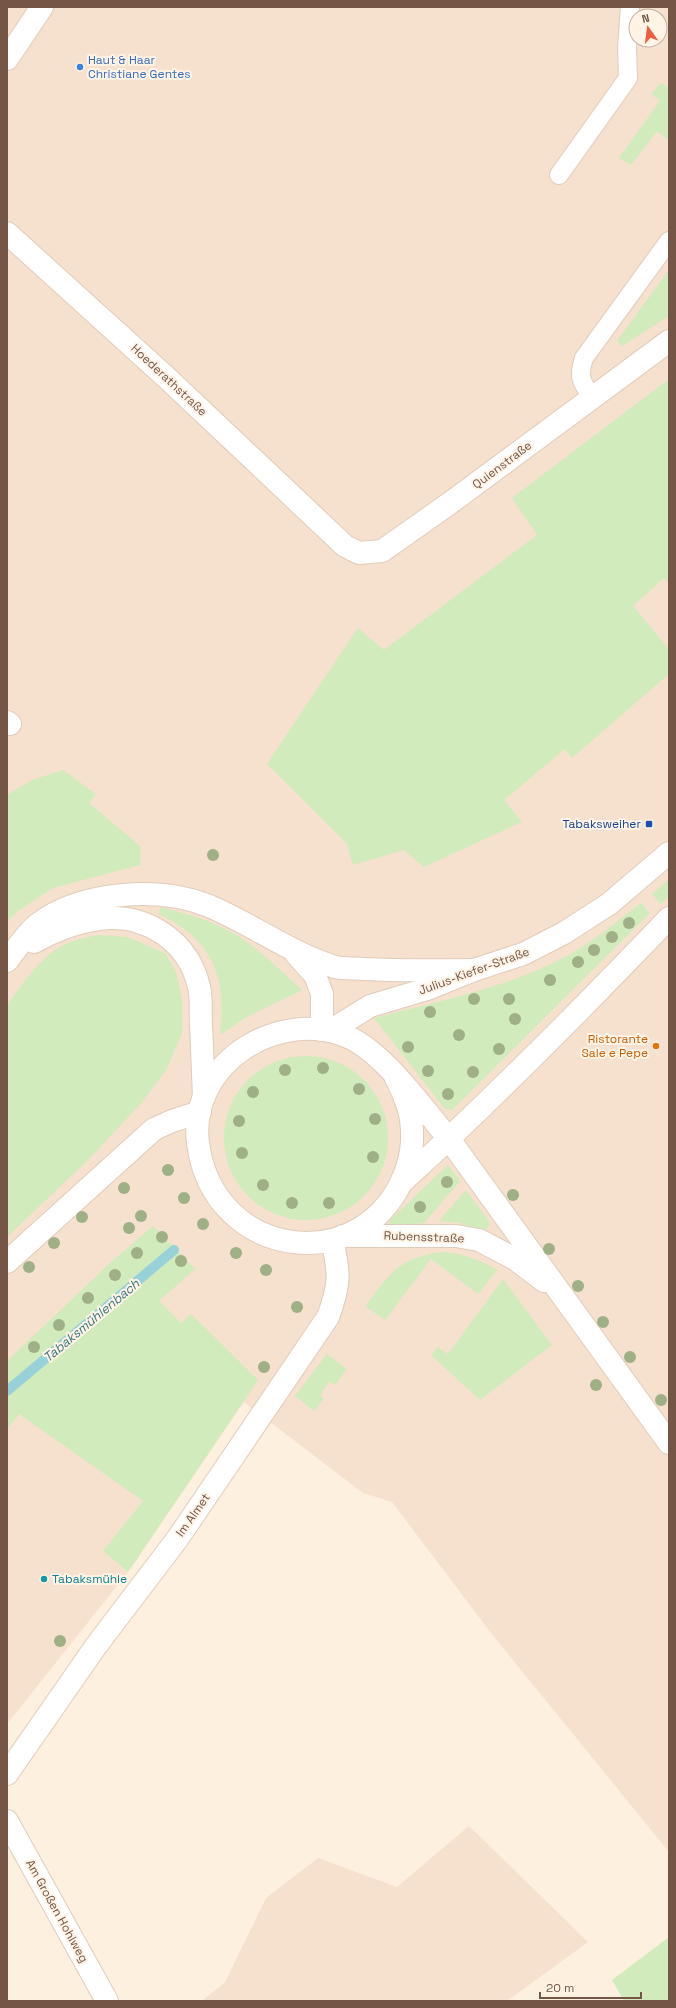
<svg xmlns="http://www.w3.org/2000/svg" width="676" height="2008" viewBox="0 0 676 2008" font-family="'Space Grotesk',sans-serif">
	<style>
		.residential { fill: #f5e1cd; fill-rule: evenodd }
		.green { fill: #d1ebbd }
		.lines { fill: none; stroke-linecap: round; stroke-linejoin: round }
		.stream { stroke: #99d1d9; stroke-width: 10 }
		.service-casing { stroke: #e1ccbb; stroke-width: 20 }
		.minor-casing { stroke: #e1ccbb; stroke-width: 24 }
		.tertiary-casing { stroke: #e1ccbb; stroke-width: 24 }
		.service { stroke: #fff; stroke-width: 18 }
		.minor { stroke: #fff; stroke-width: 22 }
		.tertiary { stroke: #fff; stroke-width: 22 }
		.tree { fill: #9faf86 }
		.shop-dot { fill: #3f7fe0; stroke: #fff4e6; stroke-width: 1.5 }
		.transit-dot { fill: #1a4fb4; stroke: #fff4e6; stroke-width: 1.5 }
		.food-dot { fill: #e8710a; stroke: #fff4e6; stroke-width: 1.5 }
		.culture-dot { fill: #0f9aa8; stroke: #fff4e6; stroke-width: 1.5 }
		.labels { text-anchor: middle; stroke-width: 4; stroke-linejoin: round; paint-order: stroke }
		.shop-label { font-size: 12px; fill: #366cbe; stroke: #fff4e6; text-anchor: start }
		.street-label { font-size: 12px; fill: #745546; stroke: #fff4e6 }
		.transit-label { font-size: 12px; fill: #164399; stroke: #fff4e6; text-anchor: end }
		.food-label { font-size: 12px; fill: #c56008; stroke: #fff4e6; text-anchor: end }
		.culture-label { font-size: 12px; fill: #0d838f; stroke: #fff4e6; text-anchor: start }
		.water-label { font-size: 13px; font-style: italic; fill: #3c7982; stroke: #fff4e6 }
	</style>
	<rect width="100%" height="100%" fill="#fdf0df"/>
	<g class="residential">
		<path d="M7,7H669V1852L491,1633L392,1502L363,1493L244,1402L128,1572L7,1724ZM636,16H660V40H636Z"/>
		<polygon points="469,1826 588,1942 507,2001 202,2001 225,1982 266,1898 318,1858 397,1887"/>
	</g>
	<g class="green">
		<polygon points="661,83 669,88 669,141 657,131 631,165 619,158 660,101 651,94"/>
		<polygon points="669,270 669,316 622,346 617,341"/>
		<polygon points="669,379 669,583 664,578 633,606 669,649 669,674 572,758 565,749 504,800 522,822 424,867 404,850 353,865 347,844 267,764 358,628 384,650 537,535 512,498"/>
		<polygon points="63,770 96,794 89,803 141,847 140,865 53,888 18,911 7,921 7,795 32,780"/>
		<polygon points="669,879 669,896 661,904 652,894"/>
		<path d="M641,903L650,913L452,1110L445,1109L374,1018C431,1003 500,989 553,963C585,948 613,925 641,903Z"/>
		<path d="M161,907C187,914 215,921 238,936C261,951 282,971 302,990L245,1018L220,1035C227,977 213,939 158,914Z"/>
		<path d="M98,935L127,937L165,953L176,972L182,1000V1034L166,1070L143,1101L90,1158L7,1237V1007C18,987 46,951 68,943C78,939 88,937 98,935Z"/>
		<circle cx="306" cy="1138" r="82"/>
		<polygon points="448,1165 460,1181 424,1223 393,1226 389,1224 390,1220"/>
		<polygon points="466,1190 488,1220 490,1225 486,1229 479,1229 460,1223 439,1221"/>
		<polygon points="153,1226 195,1269 159,1301 181,1323 191,1314 258,1380 128,1572 103,1551 143,1501 19,1414 7,1429 7,1361 109,1264"/>
		<path d="M443,1252C464,1254 479,1259 497,1270L478,1294L431,1259L385,1320L365,1306C391,1273 399,1257 443,1252Z"/>
		<polygon points="503,1279 552,1345 480,1400 431,1355 438,1347 448,1354"/>
		<polygon points="327,1354 347,1369 335,1385 330,1381 320,1395 324,1399 314,1411 295,1396"/>
		<polygon points="669,1937 669,2001 624,2001 612,1980"/>
	</g>
	<g class="lines">
		<polyline class="stream" points="7,1391 174,1250"/>
		<defs>
			<g id="service">
				<polyline points="559,175 628,78 627,48 630,7"/>
				<path d="M592,397C581,382 578,377 584,358L669,241"/>
			</g>
			<g id="minor">
				<polyline points="7,59 42,7"/>
				<polyline points="7,233 167,378 345,546 359,553 382,551 450,503 669,341"/>
				<polyline points="7,722 10,724"/>
				<polyline points="449,1139 669,1443"/>
				<polyline points="343,1236 456,1236 479,1240 515,1259 544,1281"/>
				<polyline points="7,1262 154,1129 172,1121 200,1112"/>
				<path d="M7,1774L96,1646L178,1538L328,1317C340,1285 340,1273 332,1240"/>
				<polyline points="7,1821 107,2001"/>
			</g>
			<g id="tertiary">
				<path d="M34,942C55,930 75,922 99,919C146,912 189,942 199,987C202,999 200,1012 201,1024C202,1048 203,1072 204,1097"/>
				<polyline points="296,954 315,975 322,994 322,1030"/>
				<path d="M7,961C16,950 26,933 38,924C82,891 159,886 209,906C252,924 290,953 335,967C344,969 355,968 365,969C401,971 437,970 474,970"/>
				<polyline points="330,1031 370,1006 427,989 474,970 523,954 564,933 609,904 669,853"/>
				<path d="M395,1076C399,1084 403,1092 406,1101C414,1121 414,1147 407,1168C369,1280 213,1262 198,1143C188,1064 278,1007 348,1037C383,1052 424,1109 449,1139"/>
				<path d="M402,1182C495,1097 583,1008 669,918"/>
			</g>
		</defs>
		<use href="#service" class="service-casing"/>
		<use href="#minor" class="minor-casing"/>
		<use href="#tertiary" class="tertiary-casing"/>
		<use href="#service" class="service"/>
		<use href="#minor" class="minor"/>
		<use href="#tertiary" class="tertiary"/>
	</g>
	<g class="tree">
		<circle cx="213" cy="855" r="6"/>
		<circle cx="629" cy="923" r="6"/>
		<circle cx="612" cy="937" r="6"/>
		<circle cx="594" cy="950" r="6"/>
		<circle cx="578" cy="962" r="6"/>
		<circle cx="550" cy="980" r="6"/>
		<circle cx="474" cy="999" r="6"/>
		<circle cx="509" cy="999" r="6"/>
		<circle cx="430" cy="1012" r="6"/>
		<circle cx="515" cy="1019" r="6"/>
		<circle cx="459" cy="1035" r="6"/>
		<circle cx="408" cy="1047" r="6"/>
		<circle cx="499" cy="1049" r="6"/>
		<circle cx="323" cy="1068" r="6"/>
		<circle cx="285" cy="1070" r="6"/>
		<circle cx="428" cy="1071" r="6"/>
		<circle cx="473" cy="1072" r="6"/>
		<circle cx="359" cy="1089" r="6"/>
		<circle cx="253" cy="1092" r="6"/>
		<circle cx="448" cy="1094" r="6"/>
		<circle cx="375" cy="1119" r="6"/>
		<circle cx="239" cy="1121" r="6"/>
		<circle cx="242" cy="1153" r="6"/>
		<circle cx="373" cy="1157" r="6"/>
		<circle cx="168" cy="1170" r="6"/>
		<circle cx="447" cy="1182" r="6"/>
		<circle cx="263" cy="1185" r="6"/>
		<circle cx="124" cy="1188" r="6"/>
		<circle cx="513" cy="1195" r="6"/>
		<circle cx="184" cy="1198" r="6"/>
		<circle cx="292" cy="1203" r="6"/>
		<circle cx="329" cy="1203" r="6"/>
		<circle cx="420" cy="1207" r="6"/>
		<circle cx="141" cy="1216" r="6"/>
		<circle cx="82" cy="1217" r="6"/>
		<circle cx="203" cy="1224" r="6"/>
		<circle cx="129" cy="1228" r="6"/>
		<circle cx="162" cy="1237" r="6"/>
		<circle cx="54" cy="1243" r="6"/>
		<circle cx="549" cy="1249" r="6"/>
		<circle cx="137" cy="1253" r="6"/>
		<circle cx="236" cy="1253" r="6"/>
		<circle cx="181" cy="1261" r="6"/>
		<circle cx="29" cy="1267" r="6"/>
		<circle cx="266" cy="1270" r="6"/>
		<circle cx="115" cy="1275" r="6"/>
		<circle cx="578" cy="1286" r="6"/>
		<circle cx="88" cy="1298" r="6"/>
		<circle cx="297" cy="1307" r="6"/>
		<circle cx="603" cy="1322" r="6"/>
		<circle cx="59" cy="1325" r="6"/>
		<circle cx="34" cy="1347" r="6"/>
		<circle cx="630" cy="1357" r="6"/>
		<circle cx="264" cy="1367" r="6"/>
		<circle cx="596" cy="1385" r="6"/>
		<circle cx="661" cy="1400" r="6"/>
		<circle cx="60" cy="1641" r="6"/>
	</g>
	<circle class="shop-dot" cx="80" cy="67" r="4"/>
	<rect class="transit-dot" x="645" y="820" width="8" height="8" rx="2"/>
	<circle class="food-dot" cx="656" cy="1046" r="4"/>
	<circle class="culture-dot" cx="44" cy="1579" r="4"/>
	<g class="labels">
		<g class="shop-label">
			<text x="88" y="64">Haut &amp; Haar<tspan x="88" dy="14">Christiane Gentes</tspan></text>
		</g>
		<g class="street-label">
			<text transform="translate(169 380) rotate(43)" y="4">Hoederathstraße</text>
			<text transform="translate(502 465) rotate(-37)" y="4">Quienstraße</text>
			<text transform="translate(474 971) rotate(-20)" y="4">Julius-Kiefer-Straße</text>
			<text transform="translate(424 1237) rotate(2)" y="4">Rubensstraße</text>
			<text transform="translate(193 1515) rotate(-55)" y="4">Im Almet</text>
			<text transform="translate(57 1911) rotate(61)" y="4">Am Großen Hohlweg</text>
		</g>
		<g class="transit-label">
			<text x="641" y="828">Tabaksweiher</text>
		</g>
		<g class="food-label">
			<text x="648" y="1043">Ristorante<tspan x="648" dy="14">Sale e Pepe</tspan></text>
		</g>
		<g class="culture-label">
			<text x="52" y="1583">Tabaksmühle</text>
		</g>
		<g class="water-label">
			<text transform="translate(91 1320) rotate(-40)" y="5">Tabaksmühlenbach</text>
		</g>
	</g>
	<rect width="676" height="2008" fill="none" stroke="#745546" stroke-width="16"/>
	<g transform="translate(648 28) rotate(346)"><circle r="19" fill="#fff4e6" stroke="#c7b4a6"/>
	<path d="M0-3L7 15L0 10L-7 15Z" fill="#ed5e3e"/>
	<text y="-6" font-size="11" font-weight="bold" text-anchor="middle" fill="#745546">N</text>
	</g>
	<path d="M540 1992v6h101v-6" fill="none" stroke="#745546" stroke-width="2"/>
	<text x="546" y="1992" font-size="12" fill="#745546" stroke="#fff4e6" stroke-width="3" paint-order="stroke">20 m</text>
</svg>
